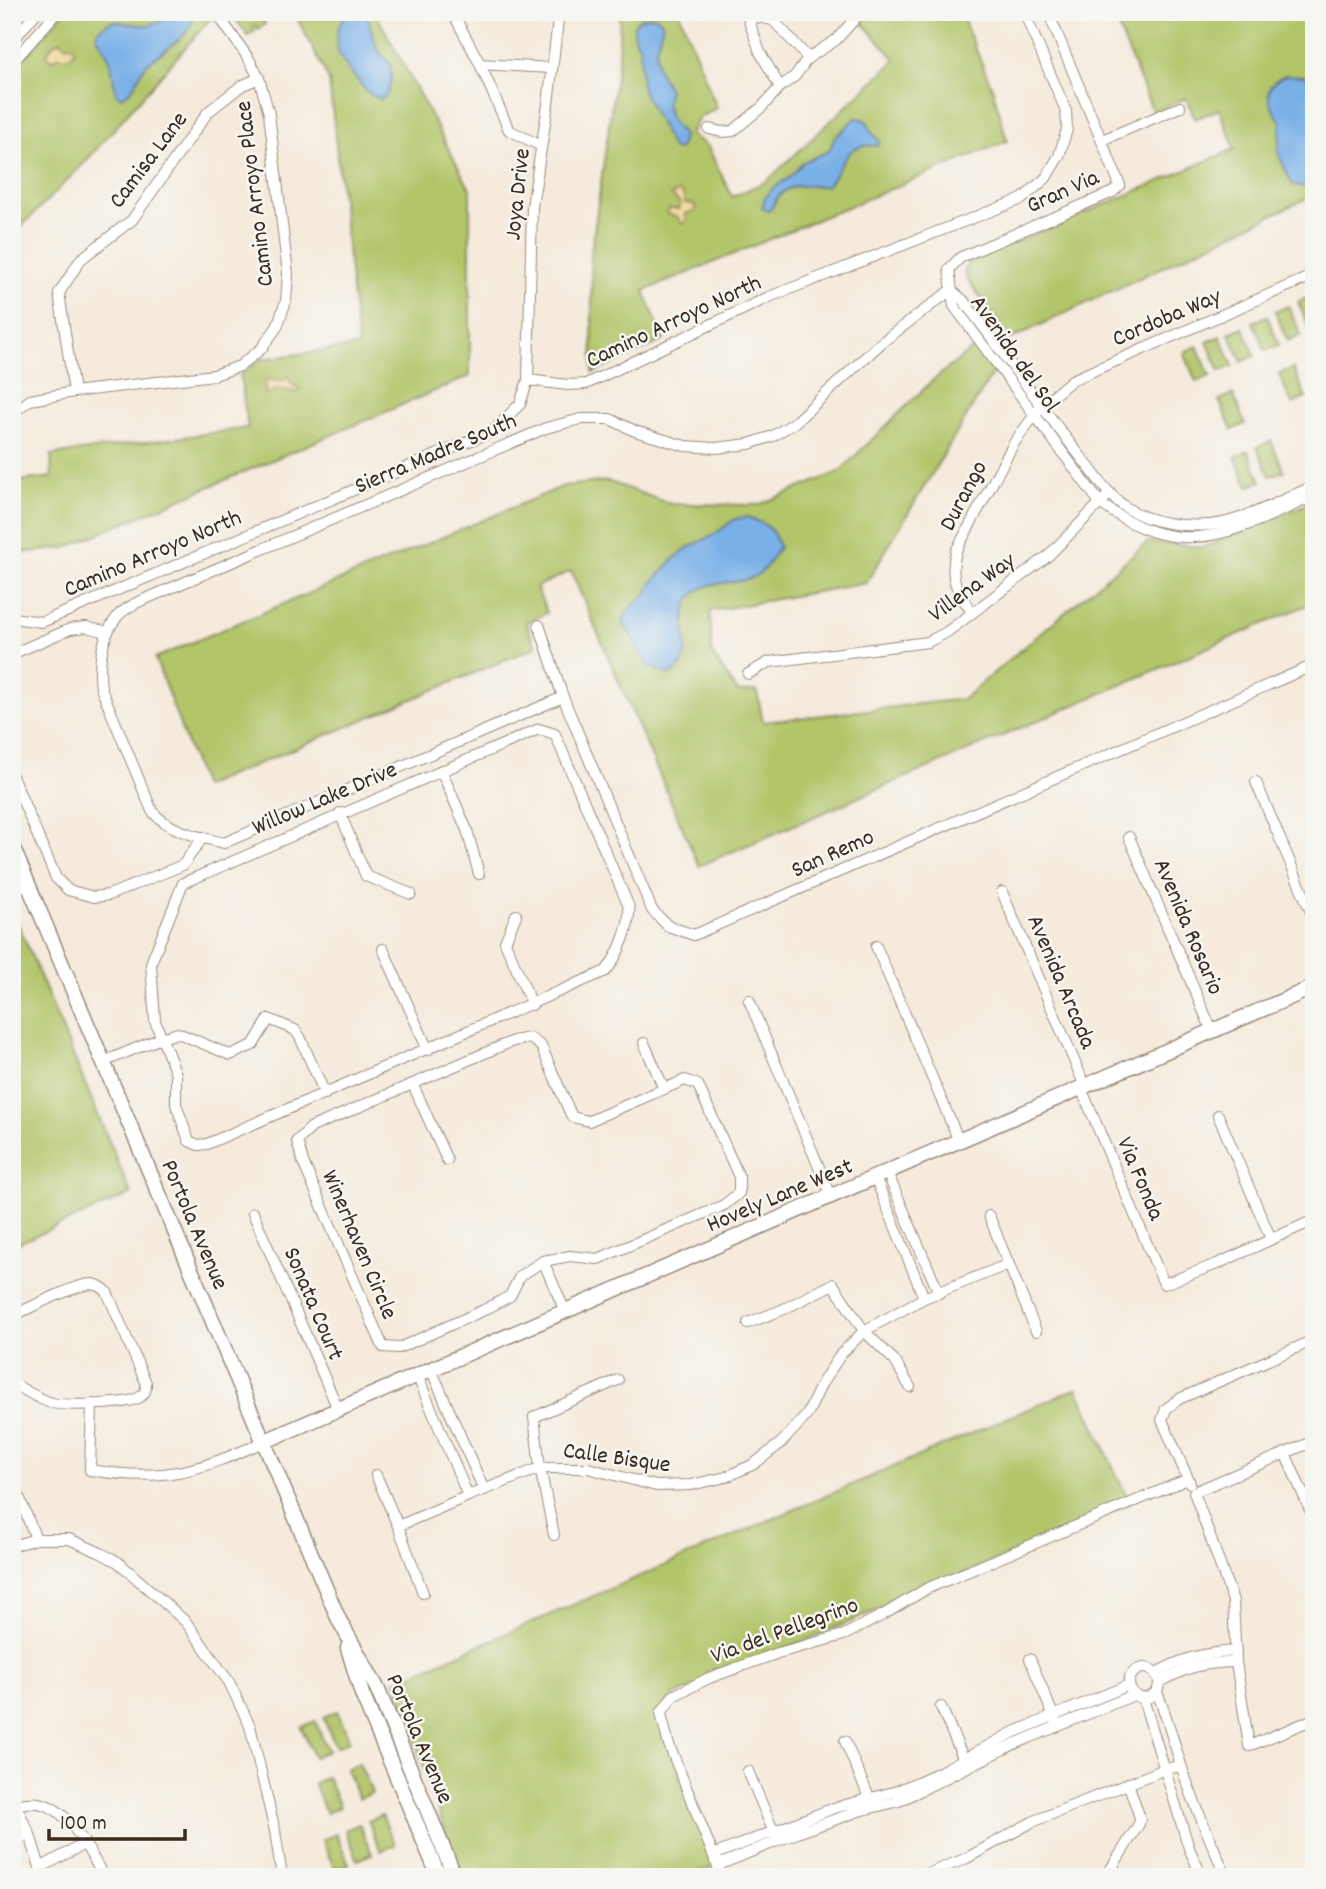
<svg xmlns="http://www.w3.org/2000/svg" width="1326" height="1889" viewBox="0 0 1326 1889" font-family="Dekko,sans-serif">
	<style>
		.green { fill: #b2c569; stroke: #767844; stroke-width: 2 }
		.sand { fill: #eeda9e; stroke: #94825e; stroke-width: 2 }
		.water { fill: #79b0e8; stroke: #5a6d83; stroke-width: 2 }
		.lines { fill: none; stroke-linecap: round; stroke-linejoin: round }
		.street-casing { stroke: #988a7c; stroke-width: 12 }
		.secondary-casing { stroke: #988a7c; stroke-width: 17 }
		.street { stroke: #fff; stroke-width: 10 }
		.secondary { stroke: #fff; stroke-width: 14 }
		.labels { text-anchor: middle; stroke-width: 5; stroke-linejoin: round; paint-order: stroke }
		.street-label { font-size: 24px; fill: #3b2a1e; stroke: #f6f6f2 }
	</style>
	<rect width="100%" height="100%" fill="#f6f6f2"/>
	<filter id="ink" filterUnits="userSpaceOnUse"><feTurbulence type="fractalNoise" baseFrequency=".0143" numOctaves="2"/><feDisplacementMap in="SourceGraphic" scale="14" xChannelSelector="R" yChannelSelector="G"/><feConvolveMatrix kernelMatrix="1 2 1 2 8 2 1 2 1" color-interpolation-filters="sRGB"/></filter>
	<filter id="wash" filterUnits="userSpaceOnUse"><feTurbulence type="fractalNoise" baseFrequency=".00686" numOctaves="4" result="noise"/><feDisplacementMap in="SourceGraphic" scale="28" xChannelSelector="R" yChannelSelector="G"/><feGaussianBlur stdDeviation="1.57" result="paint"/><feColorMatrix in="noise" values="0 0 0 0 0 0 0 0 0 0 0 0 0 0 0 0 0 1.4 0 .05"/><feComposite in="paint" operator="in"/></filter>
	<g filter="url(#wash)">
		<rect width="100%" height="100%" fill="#f5eadb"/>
		<g class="green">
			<polygon points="64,12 206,12 211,18 86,161 12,236 12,71"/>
			<polygon points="232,12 257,12 265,24 258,29 255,25 252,27 255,31 248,36 237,21 240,19"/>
			<polygon points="294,12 375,12 470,189 470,376 65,548 12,554 12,482 52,477 51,455 248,428 240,375 262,359 358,346 329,80"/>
			<polygon points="620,12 679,12 717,108 700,117 690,134 708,147 732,197 767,181 896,60 853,12 960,12 993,90 1007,141 644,291 664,340 593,373 591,253 618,62"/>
			<polygon points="1112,12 1314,12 1314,195 1011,339 965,276 965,268 970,262 1235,149 1219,109 1195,119 1186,98 1153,112"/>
			<polygon points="1312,296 1314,331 1311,332 1298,302"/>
			<polygon points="1288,306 1301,335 1288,341 1275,312"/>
			<polygon points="1267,316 1279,345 1266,351 1253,322"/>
			<polygon points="1243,327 1255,356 1242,362 1229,333"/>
			<polygon points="1220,336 1233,366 1220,371 1207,342"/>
			<polygon points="979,344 997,366 866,583 710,611 712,654 738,692 757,691 763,722 963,699 1148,542 1204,547 1314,501 1314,602 699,866 571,571 536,587 547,613 526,622 536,647 203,787 155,658 564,486 607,481 671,504 758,505 839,472 933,380"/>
			<polygon points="1197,346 1210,376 1196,382 1184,352"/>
			<polygon points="1293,368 1306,398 1292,404 1279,374"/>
			<polygon points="1233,394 1245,424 1232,430 1219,400"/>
			<polygon points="1271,441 1284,471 1270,476 1257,447"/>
			<polygon points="1248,451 1261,481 1248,487 1235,457"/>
			<polygon points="12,909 131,1194 12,1246"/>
			<polygon points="1077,1388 1130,1504 673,1696 661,1713 721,1864 686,1877 460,1877 396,1681"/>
			<polygon points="337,1711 350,1741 336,1747 323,1717"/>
			<polygon points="315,1721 328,1751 314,1757 301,1727"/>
			<polygon points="359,1763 372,1793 359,1799 346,1769"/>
			<polygon points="327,1777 340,1807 326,1813 314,1783"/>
			<polygon points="382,1815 395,1845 381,1851 368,1821"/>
			<polygon points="359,1824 372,1854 358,1860 345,1830"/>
			<polygon points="336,1834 349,1864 335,1870 322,1840"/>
		</g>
		<g class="sand">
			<polygon points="61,40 66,46 71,45 74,48 75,52 67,58 58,56 52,61 47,55 52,45"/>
			<polygon points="679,191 684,196 685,203 693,204 696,208 693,212 686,213 686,222 682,224 678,217 667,214 669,209 679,209 680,203 671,195"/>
			<polygon points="288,376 291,384 300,388 297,392 278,389 271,393 265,393 266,381 269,379 281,382"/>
		</g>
		<g class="water">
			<path d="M173,12H189L193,18C189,38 161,51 147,64C136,75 137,92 120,97L116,94L110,59L96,35L99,29L112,21C137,24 151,32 173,12Z"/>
			<path d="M347,12H366L377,49L391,66V82L387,94L381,99C370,96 365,90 359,82C339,58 326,42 347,12Z"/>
			<polygon points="651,16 659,18 663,24 656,48 657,67 669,90 666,101 670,119 683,135 680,149 673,150 642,89 640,47 634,37 634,26 639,19"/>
			<path d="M1285,75L1306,76L1314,83V184L1302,187L1292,184L1278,153L1281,122C1269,105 1259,87 1285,75Z"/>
			<path d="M856,118L863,119L868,123L871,132L880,142L876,146C845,141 843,167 827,186C810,187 791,181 778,197C773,203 775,207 768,211L762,208L765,198L773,188L790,177L803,162L829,151L835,137Z"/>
			<path d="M747,517C766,524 773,527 779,547C773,556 769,566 760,573C740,589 707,575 691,598C673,626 703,658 669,675L648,666L623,622L627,612L647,593L652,583L674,559L687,548L712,536L735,519Z"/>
		</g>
	</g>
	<g filter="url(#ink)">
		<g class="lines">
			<defs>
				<g id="street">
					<polyline points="746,12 760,52 780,87"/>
					<path d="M1048,12L1120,185L1113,192L961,257L949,269L954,306L1100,503C1182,564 1232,532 1314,496"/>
					<polyline points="747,15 773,20 808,58"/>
					<polyline points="455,17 480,64 509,130 541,146"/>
					<polyline points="12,41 37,12"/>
					<polyline points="12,63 57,12"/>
					<polyline points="480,64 551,68"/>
					<polyline points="709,129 722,132 733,131 762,107 780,87 795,76 808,58 836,40 854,20"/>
					<polyline points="1102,140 1180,107"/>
					<path d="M951,290L963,300C1003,352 1040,406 1081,457C1095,474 1108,496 1127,508C1150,523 1183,527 1210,525C1243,522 1283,499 1314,486"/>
					<polyline points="528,380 532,207 548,104 559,12"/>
					<polyline points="74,392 59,293 81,259 132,220 208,112 241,86 259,78"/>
					<polyline points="12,413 30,400 74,392 214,375 240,366 261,349 277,327 286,301 288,274 269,114 259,78 249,59 216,12"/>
					<path d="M972,612C956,589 949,579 956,551L1014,443L1042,405L1072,380L1314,275"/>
					<polyline points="12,618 42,622 493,431 520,404 528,380 568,385 586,384 769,297 1022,199 1046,178 1059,156 1067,129 1066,111 1024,12"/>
					<polyline points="539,625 563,697 652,910 668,926 694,935 1314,665"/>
					<polyline points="12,654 70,629 86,627 108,632"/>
					<polyline points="748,674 769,662 928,642 947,632 1048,556 1110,493"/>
					<path d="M563,697L224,843C200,837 168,831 152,811L101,688C98,665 101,637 117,617C121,611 130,607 136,603L546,428L581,419H610L635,431L685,446L716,448L749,444L773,436L794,423L881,343L951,290"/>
					<path d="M539,729L555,734L629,907C631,926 618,956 606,971L207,1144L198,1145L189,1141L176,1104V1074L155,1021L151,963L183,883Z"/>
					<polyline points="441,770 467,830 479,874"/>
					<polyline points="12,776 56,878 68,890 94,897 109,895 183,865 203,837"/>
					<polyline points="1256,782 1314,919"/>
					<polyline points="340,813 366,876 411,894"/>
					<polyline points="1129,837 1212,1031"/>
					<polyline points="1002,892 1085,1086"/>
					<polyline points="516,915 505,942 532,1005"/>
					<polyline points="876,946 959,1141"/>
					<polyline points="383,949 428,1050"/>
					<polyline points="749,1000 831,1196"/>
					<polygon points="530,1038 541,1046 572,1117 589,1121 685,1080 698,1085 739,1177 739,1193 724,1205 598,1259 570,1256 543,1261 520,1276 510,1296 484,1310 399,1348 383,1347 303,1162 297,1141 312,1127 513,1041"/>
					<polyline points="644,1043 664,1089"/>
					<polyline points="103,1062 161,1038 178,1033 230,1055 253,1045 269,1019 295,1030 300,1037 325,1094"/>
					<polyline points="413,1085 447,1160"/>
					<polyline points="1081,1088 1164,1284 1217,1264 1314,1220"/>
					<polyline points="1218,1115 1271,1239"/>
					<polyline points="887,1172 939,1293"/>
					<polyline points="875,1177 924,1298"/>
					<polyline points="253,1213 338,1409"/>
					<polyline points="989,1216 1036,1331"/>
					<polyline points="543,1261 565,1311"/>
					<path d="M12,1316C30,1308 75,1284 92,1284C99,1285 102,1287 107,1292L146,1383C146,1389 146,1393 140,1397C130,1405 66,1406 52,1403C38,1399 25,1390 12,1383"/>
					<polyline points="748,1323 782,1310 833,1284 864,1331 895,1361 910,1387"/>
					<polyline points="431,1369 484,1490"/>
					<polyline points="417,1375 468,1496"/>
					<path d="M92,1404L90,1470C163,1482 197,1472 263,1442"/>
					<polyline points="1314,1441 1194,1492 1233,1601 1236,1662 1249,1746 1314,1719"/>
					<polyline points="1285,1453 1314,1519"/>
					<polyline points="376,1475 398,1526 423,1593"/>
					<polyline points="12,1479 36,1539"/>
					<polyline points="1190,1483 1162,1420 1166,1409 1179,1399 1314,1340"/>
					<polyline points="398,1526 468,1496 540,1468 588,1468 656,1486 691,1485 726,1477 754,1464 781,1443 807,1415 822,1383 841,1354 864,1331 924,1298 1009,1264"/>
					<polyline points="554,1535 540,1468 534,1417 618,1380"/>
					<polyline points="12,1546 36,1539 69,1539 101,1553 118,1562 186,1622 229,1682 250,1726 275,1831 282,1877"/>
					<polyline points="1030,1659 1055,1720"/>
					<circle cx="1144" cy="1683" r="15"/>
					<path d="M1156,1673C1185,1657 1204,1653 1236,1651"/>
					<path d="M1160,1682C1189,1666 1202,1663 1236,1662"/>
					<polyline points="1129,1685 1012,1733 940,1772 897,1791 834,1808 718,1853 715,1861 721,1864 797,1833 859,1811 899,1801 1014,1744 1134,1695"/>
					<path d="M1157,1692C1167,1717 1173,1740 1181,1765C1193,1803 1211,1840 1226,1877"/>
					<polyline points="1143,1699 1189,1848 1202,1877"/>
					<polyline points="941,1707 965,1762"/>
					<polyline points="845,1741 871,1802"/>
					<polyline points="748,1771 775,1835"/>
					<polyline points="12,1798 30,1835 43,1877"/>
					<path d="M17,1805C63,1790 85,1846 104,1877"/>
					<polyline points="12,1841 30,1835"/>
					<polyline points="40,1868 84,1844"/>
					<polyline points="722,1877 668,1742 661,1713 673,1696 709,1678 778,1653 844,1635 883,1615 926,1589 1188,1479"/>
					<polyline points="920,1877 967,1858 1032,1822 1165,1769 1181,1766"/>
					<polyline points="1106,1877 1139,1824 1140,1818 1128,1783"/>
				</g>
				<g id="secondary">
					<polyline points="12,846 339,1620 377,1688 455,1877"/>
					<polyline points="263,1442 1314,987"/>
					<polyline points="348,1648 362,1694 439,1877"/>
					<polyline points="1310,1877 1314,1875"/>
				</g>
			</defs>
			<use href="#street" class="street-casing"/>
			<use href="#secondary" class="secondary-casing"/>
			<use href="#street" class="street"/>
			<use href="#secondary" class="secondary"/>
		</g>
	</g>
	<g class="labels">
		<g class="street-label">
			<text transform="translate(147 159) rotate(-53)" y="8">Camisa Lane</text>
			<text transform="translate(1062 190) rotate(-24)" y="8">Gran Via</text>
			<text transform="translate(253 194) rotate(-97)" y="8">Camino Arroyo Place</text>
			<text transform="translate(516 194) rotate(-84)" y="8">Joya Drive</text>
			<text transform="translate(1166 316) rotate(-23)" y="8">Cordoba Way</text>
			<text transform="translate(673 320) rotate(-25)" y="8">Camino Arroyo North</text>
			<text transform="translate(1016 353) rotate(55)" y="8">Avenida del Sol</text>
			<text transform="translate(435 452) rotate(-23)" y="8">Sierra Madre South</text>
			<text transform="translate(962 495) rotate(-62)" y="8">Durango</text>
			<text transform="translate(152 552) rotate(-23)" y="8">Camino Arroyo North</text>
			<text transform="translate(971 586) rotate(-36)" y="8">Villena Way</text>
			<text transform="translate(324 797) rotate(-23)" y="8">Willow Lake Drive</text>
			<text transform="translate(832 852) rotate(-24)" y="8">San Remo</text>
			<text transform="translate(1190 926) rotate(67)" y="8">Avenida Rosario</text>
			<text transform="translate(1063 981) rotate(67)" y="8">Avenida Arcada</text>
			<text transform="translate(1142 1178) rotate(67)" y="8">Via Fonda</text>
			<text transform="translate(779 1194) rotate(-23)" y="8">Hovely Lane West</text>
			<text transform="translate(196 1224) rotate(67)" y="8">Portola Avenue</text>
			<text transform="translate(361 1244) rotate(67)" y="8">Winerhaven Circle</text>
			<text transform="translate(315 1303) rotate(67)" y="8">Sonata Court</text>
			<text transform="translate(617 1456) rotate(8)" y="8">Calle Bisque</text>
			<text transform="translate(784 1629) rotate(-20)" y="8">Via del Pellegrino</text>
			<text transform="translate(421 1738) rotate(67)" y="8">Portola Avenue</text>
		</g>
	</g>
	<rect width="1326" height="1889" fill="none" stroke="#f6f6f2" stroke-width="42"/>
	<path d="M49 1829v10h136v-10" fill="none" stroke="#3b2a1e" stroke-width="3.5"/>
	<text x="60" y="1829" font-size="21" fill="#3b2a1e" stroke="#f6f6f2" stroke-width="5" paint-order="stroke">100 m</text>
</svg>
